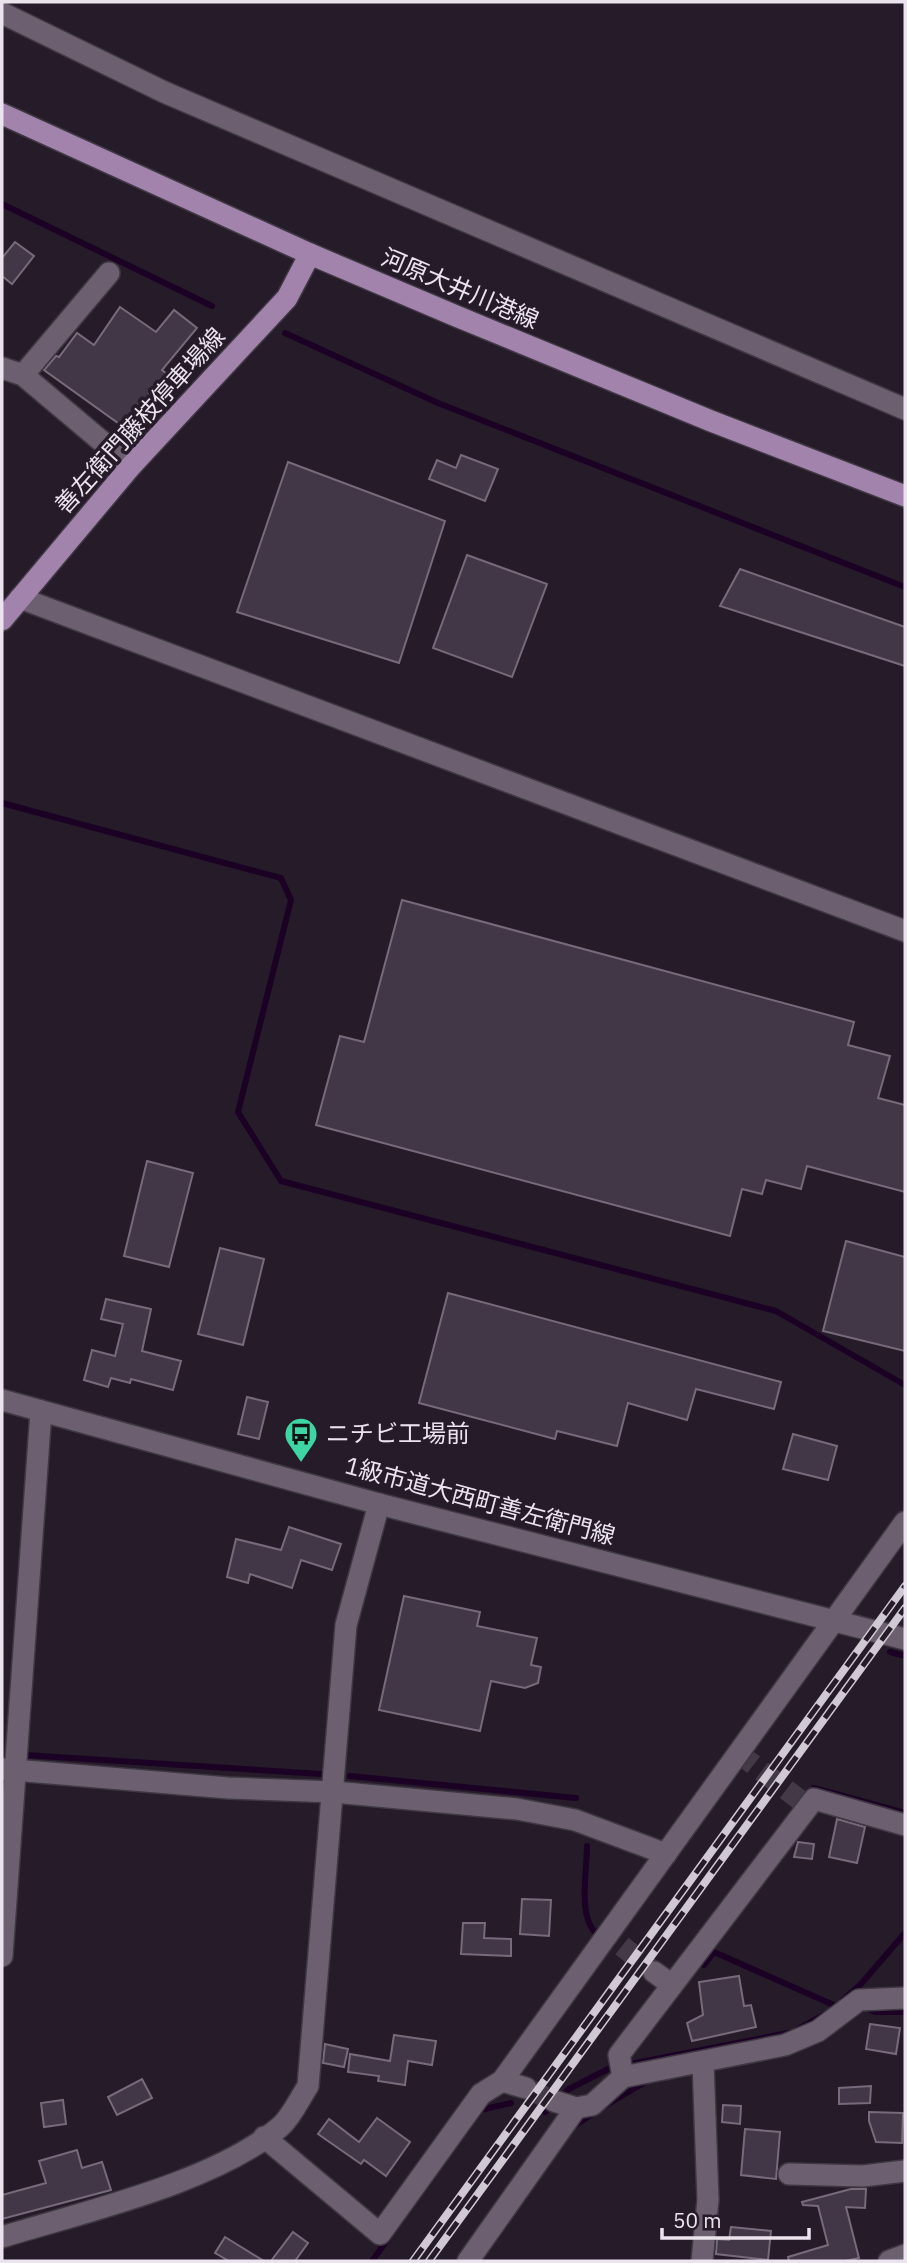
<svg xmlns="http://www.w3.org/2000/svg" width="907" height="2263" viewBox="0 0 907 2263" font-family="'IBM Plex Sans','Noto Sans JP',sans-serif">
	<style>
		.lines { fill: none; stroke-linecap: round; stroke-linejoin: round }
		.stream { stroke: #1b0224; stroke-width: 6 }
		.building { fill: #423746; stroke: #766a7b; stroke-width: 2 }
		.minor-tunnel { stroke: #433947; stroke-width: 21; stroke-dasharray: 21 10; stroke-linecap: butt }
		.minor-casing { stroke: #3f3742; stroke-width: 24 }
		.major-casing { stroke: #3f3742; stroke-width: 24 }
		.minor { stroke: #6c6070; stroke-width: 21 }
		.major { stroke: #a183ac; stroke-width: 21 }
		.rail-casing { stroke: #d0c9d3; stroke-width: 8 }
		.rail { stroke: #251b29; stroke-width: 5; stroke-dasharray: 16; stroke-linecap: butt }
		.labels { text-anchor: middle; stroke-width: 7; stroke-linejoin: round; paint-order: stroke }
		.street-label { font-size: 24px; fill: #ebe4ee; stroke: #251b29 }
		.poi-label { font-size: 24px; fill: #ebe4ee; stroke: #251b29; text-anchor: start }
	</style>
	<rect width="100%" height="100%" fill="#251b29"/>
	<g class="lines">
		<g class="stream">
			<polyline points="2,204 212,306"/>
			<polyline points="285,333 438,403 905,587"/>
			<polyline points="2,803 281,878 291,900 238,1112 281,1181 776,1311 905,1385"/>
			<polyline points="890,1652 905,1656"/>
			<polyline points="25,1755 321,1774"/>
			<polyline points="350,1776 576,1798"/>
			<polyline points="814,1788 905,1813"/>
			<path d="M587,1846C587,1871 577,1919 598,1935"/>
			<polyline points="704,1965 714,1952 836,2006"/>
			<polyline points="842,2001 861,1984 905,1933"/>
			<polyline points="863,2006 875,2012 905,2012"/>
			<polyline points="798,2029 825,2014"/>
			<polyline points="603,2107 647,2081"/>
			<polyline points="545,2112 569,2089 610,2068 788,2033"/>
			<polyline points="478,2114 480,2110 511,2103"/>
			<polyline points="574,2126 594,2113"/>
			<polyline points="372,2261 388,2239"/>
		</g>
	</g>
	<g class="building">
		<polygon points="15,242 34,256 12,284 2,276 2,258"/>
		<polygon points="120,307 156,332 174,310 197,328 162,370 176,381 164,397 154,390 125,428 44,370 56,356 59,357 77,333 94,345"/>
		<polygon points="461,455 498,469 485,501 429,479 437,460 456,468"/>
		<polygon points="288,462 445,521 399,663 237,612"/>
		<polygon points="467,555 547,584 512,677 433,648"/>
		<polygon points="740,569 905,627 905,666 720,606"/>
		<polygon points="402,900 854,1022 848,1045 890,1056 878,1098 905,1105 905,1192 807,1166 801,1189 766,1180 762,1194 742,1189 730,1236 316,1125 340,1036 364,1042"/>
		<polygon points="147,1161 193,1173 169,1267 124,1256"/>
		<polygon points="846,1241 905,1257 905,1351 823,1331"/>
		<polygon points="220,1248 264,1259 243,1345 198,1334"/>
		<polygon points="448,1293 781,1382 774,1409 696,1389 687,1420 628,1403 617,1446 557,1431 555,1439 419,1403"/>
		<polygon points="106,1299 151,1309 142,1351 181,1361 173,1390 131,1379 130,1383 111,1378 108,1387 84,1380 92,1350 115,1356 123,1324 101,1319"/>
		<polygon points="247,1397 268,1402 259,1439 238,1434"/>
		<polygon points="793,1434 837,1446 828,1480 783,1469"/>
		<polygon points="289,1527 341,1544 332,1570 301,1560 292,1588 250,1574 248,1583 227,1577 236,1539 281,1550"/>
		<polygon points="404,1596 480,1612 477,1626 537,1638 531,1665 541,1667 538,1683 525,1688 491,1681 480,1731 379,1710"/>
		<polygon points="837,1819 865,1827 857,1863 829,1857"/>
		<polygon points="798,1842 814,1844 812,1859 794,1857"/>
		<polygon points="522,1899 551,1900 549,1936 520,1934"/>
		<polygon points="463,1923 485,1923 484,1938 511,1939 511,1956 461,1954"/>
		<polygon points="739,1976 744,2006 751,2005 756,2027 692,2041 687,2023 703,2015 699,1982"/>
		<polygon points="870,2024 900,2028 896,2054 866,2049"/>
		<polygon points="394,2035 436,2041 432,2065 408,2061 405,2085 378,2081 379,2076 348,2072 350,2054 390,2061"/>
		<polygon points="325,2044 348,2049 344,2067 323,2063"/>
		<polygon points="142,2079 152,2098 117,2115 108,2097"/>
		<polygon points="871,2086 870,2103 839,2104 839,2088"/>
		<polygon points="63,2100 66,2124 44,2127 41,2103"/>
		<polygon points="723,2105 741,2106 740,2124 722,2122"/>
		<polygon points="869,2112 903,2113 902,2143 876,2142 869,2121"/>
		<polygon points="377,2118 410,2142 386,2176 364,2160 361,2164 318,2134 329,2119 359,2142"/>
		<polygon points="745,2129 780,2132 776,2179 741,2175"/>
		<polygon points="77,2150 82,2168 102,2162 111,2190 2,2219 2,2195 46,2183 39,2161"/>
		<polygon points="851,2189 866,2189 865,2208 846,2207 859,2258 845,2261 789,2261 788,2257 828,2245 818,2206 803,2205 802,2202"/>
		<polygon points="731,2227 771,2231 768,2260 716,2254 717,2239 729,2240"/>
		<polygon points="293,2232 308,2243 295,2261 271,2261"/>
		<polygon points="225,2237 264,2261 229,2261 215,2253"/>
	</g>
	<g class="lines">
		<g class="minor-tunnel">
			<polyline points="737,1752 809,1807"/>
			<polyline points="622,1946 654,1972"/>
			<polyline points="526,2088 554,2101"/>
		</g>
		<defs>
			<g id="minor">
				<polyline points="2,13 164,92 905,409"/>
				<polyline points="2,368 23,375 131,466"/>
				<polyline points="23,375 109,273"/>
				<polyline points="20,598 905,931"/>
				<polyline points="2,1400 379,1504 905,1639"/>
				<polyline points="2,1769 228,1788 334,1792 517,1809 575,1820 666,1854"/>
				<polyline points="2,1956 41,1411"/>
				<polyline points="654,1972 672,1985"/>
				<polyline points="623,2077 619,2055 814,1799 905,1825"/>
				<polyline points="502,2081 526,2088"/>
				<polyline points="554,2101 576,2108 592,2105 623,2077 785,2045 818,2031 859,2000 905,1998"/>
				<polyline points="264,2137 380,2234 481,2094 502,2081 905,1522"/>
				<polyline points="789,2174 863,2176 905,2171"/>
				<path d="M2,2237C83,2212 217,2182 281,2126C292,2116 300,2098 308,2086L346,1625L379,1504"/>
				<polyline points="468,2261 576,2108"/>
				<polyline points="702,2261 708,2200 703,2062"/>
				<polyline points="889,2261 905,2255"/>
			</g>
			<g id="major">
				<polyline points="2,114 310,254 456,316 711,421 905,496"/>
				<polyline points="2,620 131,466 287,298 310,254"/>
			</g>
		</defs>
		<use href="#minor" class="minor-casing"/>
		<use href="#major" class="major-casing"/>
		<use href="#minor" class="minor"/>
		<use href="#major" class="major"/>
		<defs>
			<g id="rail">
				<polyline points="413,2261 905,1586"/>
				<polyline points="429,2261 905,1608"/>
			</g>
		</defs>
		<use href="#rail" class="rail-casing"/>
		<use href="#rail" class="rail"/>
	</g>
	<defs>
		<symbol id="bus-pin" viewBox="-11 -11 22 30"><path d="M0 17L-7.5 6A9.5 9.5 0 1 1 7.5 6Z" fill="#3ed4a3" stroke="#251b29"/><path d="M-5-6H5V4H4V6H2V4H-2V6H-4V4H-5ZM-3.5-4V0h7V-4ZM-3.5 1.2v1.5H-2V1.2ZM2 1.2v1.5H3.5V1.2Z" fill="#111"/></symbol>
	</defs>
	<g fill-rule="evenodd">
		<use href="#bus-pin" x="282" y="1415" width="38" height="52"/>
	</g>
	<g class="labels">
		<g class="street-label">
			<text transform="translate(460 289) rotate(23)" y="8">河原大井川港線</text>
			<text transform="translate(140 421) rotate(-48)" y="8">善左衛門藤枝停車場線</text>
			<text transform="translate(480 1501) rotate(15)" y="8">1級市道大西町善左衛門線</text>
		</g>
		<g class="poi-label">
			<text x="326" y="1442">ニチビ工場前</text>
		</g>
	</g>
	<rect width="907" height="2263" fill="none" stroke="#ebe4ee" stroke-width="7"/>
	<path d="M662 2228v10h147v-10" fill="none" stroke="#ebe4ee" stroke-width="3.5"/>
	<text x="673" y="2228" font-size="21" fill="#ebe4ee" stroke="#251b29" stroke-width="5" paint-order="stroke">50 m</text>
</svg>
